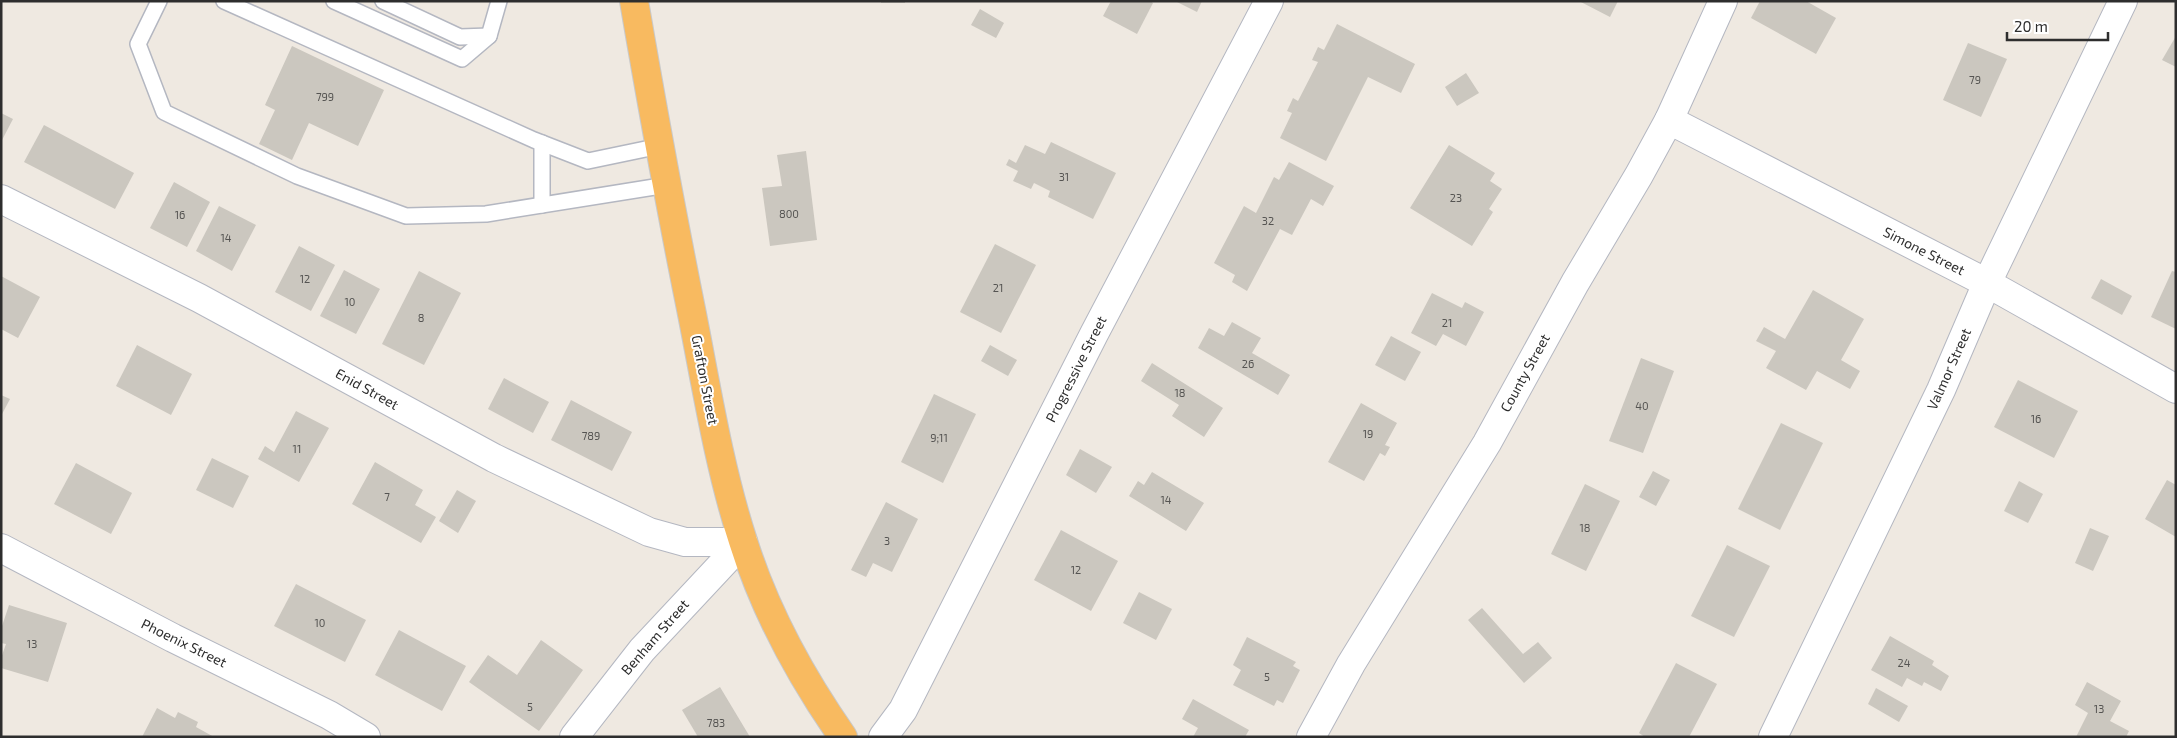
<svg xmlns="http://www.w3.org/2000/svg" width="2177" height="738" viewBox="0 0 2177 738" font-family="'Exo 2',sans-serif">
	<style>
		.building { fill: #cbc7bf }
		.lines { fill: none; stroke-linecap: round; stroke-linejoin: round }
		.service-casing { stroke: #b4b7c1; stroke-width: 18 }
		.minor-casing { stroke: #b4b7c1; stroke-width: 30 }
		.trunk-casing { stroke: #c9c9c9; stroke-width: 30 }
		.service { stroke: #fff; stroke-width: 15 }
		.minor { stroke: #fff; stroke-width: 28 }
		.trunk { stroke: #f8ba60; stroke-width: 28 }
		.labels { text-anchor: middle; stroke-width: 4; stroke-linejoin: round; paint-order: stroke }
		.number-label { font-size: 11px; fill: #555452 }
		.street-label { font-size: 14px; fill: #2e2e2e; stroke: #fff }
	</style>
	<rect width="100%" height="100%" fill="#efe9e1"/>
	<g class="building">
		<rect x="881" y="1" width="24" height="2"/>
		<polygon points="1111,1 1150,1 1153,3 1137,34 1103,16"/>
		<polygon points="1175,1 1202,1 1197,12"/>
		<polygon points="1579,1 1618,1 1610,17"/>
		<polygon points="1760,1 1806,1 1836,18 1816,54 1751,18"/>
		<polygon points="980,9 1004,23 996,38 971,25"/>
		<polygon points="1337,24 1415,64 1401,93 1368,77 1326,161 1280,138 1292,113 1287,111 1293,98 1298,101 1318,62 1312,60 1318,47 1324,50"/>
		<polygon points="2176,36 2176,67 2162,60"/>
		<polygon points="1968,43 2007,59 1981,117 1943,100"/>
		<polygon points="292,46 384,90 358,146 309,123 292,160 259,144 275,110 265,105"/>
		<polygon points="1466,73 1479,93 1457,106 1445,87"/>
		<polygon points="1,113 13,119 1,142"/>
		<polygon points="44,125 134,173 115,209 24,162"/>
		<polygon points="1051,142 1116,173 1093,219 1048,197 1050,191 1034,183 1031,189 1013,181 1018,171 1006,165 1009,159 1016,163 1025,145 1045,154"/>
		<polygon points="1449,145 1495,173 1490,181 1502,189 1489,209 1493,212 1472,246 1410,208"/>
		<polygon points="806,151 817,240 770,246 762,188 782,186 777,155"/>
		<polygon points="1289,162 1334,186 1323,206 1311,199 1292,235 1280,229 1247,291 1232,282 1235,275 1214,263 1244,206 1256,213 1274,177 1279,180"/>
		<polygon points="174,182 210,202 187,247 150,228"/>
		<polygon points="219,206 256,225 232,271 196,251"/>
		<polygon points="995,244 1036,265 1001,333 960,312"/>
		<polygon points="299,246 335,265 311,311 275,292"/>
		<polygon points="344,270 380,289 356,334 320,316"/>
		<polygon points="419,271 461,293 424,365 382,344"/>
		<polygon points="2172,271 2176,272 2176,329 2151,317"/>
		<polygon points="1,276 40,297 18,338 1,329"/>
		<polygon points="2101,279 2132,296 2122,315 2091,298"/>
		<polygon points="1813,290 1864,319 1841,360 1860,371 1850,389 1817,371 1806,390 1766,368 1776,351 1756,341 1764,327 1785,339"/>
		<polygon points="1432,293 1462,308 1465,302 1484,312 1466,346 1443,334 1436,346 1411,333"/>
		<polygon points="1232,322 1261,338 1252,353 1290,375 1278,395 1198,348 1209,328 1224,336"/>
		<polygon points="1391,336 1421,352 1405,381 1375,365"/>
		<polygon points="137,345 192,374 171,415 116,386"/>
		<polygon points="990,345 1017,360 1008,376 981,361"/>
		<polygon points="1641,358 1674,371 1643,453 1609,441"/>
		<polygon points="1152,363 1223,408 1204,437 1172,416 1179,405 1141,381"/>
		<polygon points="504,378 549,402 533,433 488,409"/>
		<polygon points="2018,380 2078,411 2054,458 1994,427"/>
		<polygon points="934,394 976,414 943,483 901,462"/>
		<polygon points="1,395 10,399 1,416"/>
		<polygon points="571,400 632,432 612,471 551,440"/>
		<polygon points="1361,403 1397,423 1385,445 1390,447 1385,456 1380,453 1364,481 1328,462"/>
		<polygon points="296,411 329,428 299,482 258,459 265,446 274,452"/>
		<polygon points="1781,423 1823,443 1780,530 1738,509"/>
		<polygon points="1080,449 1112,467 1096,493 1066,475"/>
		<polygon points="212,458 249,476 233,508 196,490"/>
		<polygon points="375,462 423,490 415,505 436,517 421,543 352,504"/>
		<polygon points="76,463 132,493 111,534 54,504"/>
		<polygon points="1653,471 1670,480 1656,506 1639,497"/>
		<polygon points="1152,472 1204,503 1186,531 1129,496 1138,481 1144,485"/>
		<polygon points="2167,480 2176,485 2176,537 2145,519"/>
		<polygon points="2019,481 2043,494 2028,523 2004,511"/>
		<polygon points="1585,484 1620,501 1586,571 1551,554"/>
		<polygon points="457,490 476,501 458,533 439,521"/>
		<polygon points="886,502 918,519 892,572 873,563 866,577 851,570"/>
		<polygon points="2090,528 2109,536 2093,571 2075,563"/>
		<polygon points="1061,530 1118,561 1091,611 1034,580"/>
		<polygon points="1727,545 1770,566 1734,637 1691,616"/>
		<polygon points="296,584 366,620 345,662 274,626"/>
		<polygon points="1139,592 1172,609 1156,640 1123,623"/>
		<polygon points="9,605 67,623 48,682 1,668 1,658 6,644 1,643 1,629"/>
		<polygon points="1482,608 1523,654 1538,642 1552,658 1524,683 1468,620"/>
		<polygon points="399,630 466,666 442,711 375,675"/>
		<polygon points="1890,636 1934,661 1932,665 1949,676 1941,691 1924,682 1922,686 1907,678 1902,687 1871,670"/>
		<polygon points="1247,637 1296,662 1293,666 1300,670 1283,703 1277,700 1274,706 1233,685 1241,670 1233,665"/>
		<polygon points="541,640 583,670 539,731 469,682 488,655 517,675"/>
		<polygon points="1676,663 1717,684 1689,737 1645,737 1639,733"/>
		<polygon points="2087,682 2121,701 2110,721 2129,731 2126,737 2076,737 2088,713 2075,705"/>
		<polygon points="720,687 750,737 698,737 682,710"/>
		<polygon points="1876,688 1908,706 1899,722 1868,704"/>
		<polygon points="1193,699 1249,730 1245,737 1193,737 1198,728 1182,719"/>
		<polygon points="157,708 175,718 178,712 198,722 196,727 214,737 142,737"/>
	</g>
	<g class="lines">
		<defs>
			<g id="service">
				<polyline points="159,1 138,44 164,112 297,176 406,216 486,214 667,185"/>
				<polyline points="224,1 534,140 588,161 660,146"/>
				<polyline points="334,1 462,59 489,36 499,1"/>
				<polyline points="383,1 460,37 489,36"/>
				<polyline points="542,143 542,205"/>
			</g>
			<g id="minor">
				<polyline points="1669,120 1987,283 2176,389"/>
				<polyline points="1,199 199,298 494,458 649,532 685,542 743,542"/>
				<polyline points="1,548 173,638 329,715 366,737"/>
				<polyline points="574,737 642,650 743,542"/>
				<polyline points="883,737 903,710 1094,334 1269,1"/>
				<polyline points="1311,737 1351,664 1487,443 1575,283 1639,175 1669,120 1723,1"/>
				<polyline points="1773,737 1941,390 1987,283 2123,1"/>
			</g>
			<path id="trunk" d="M634,1C652,106 671,210 692,314C707,390 719,467 743,541C765,611 801,677 843,737"/>
		</defs>
		<use href="#service" class="service-casing"/>
		<use href="#minor" class="minor-casing"/>
		<use href="#trunk" class="trunk-casing"/>
		<use href="#service" class="service"/>
		<use href="#minor" class="minor"/>
		<use href="#trunk" class="trunk"/>
	</g>
	<g class="labels">
		<g class="number-label">
			<text x="1975" y="84">79</text>
			<text x="325" y="101">799</text>
			<text x="1064" y="181">31</text>
			<text x="1456" y="202">23</text>
			<text x="789" y="218">800</text>
			<text x="180" y="219">16</text>
			<text x="1268" y="225">32</text>
			<text x="226" y="242">14</text>
			<text x="305" y="283">12</text>
			<text x="998" y="292">21</text>
			<text x="350" y="306">10</text>
			<text x="421" y="322">8</text>
			<text x="1447" y="327">21</text>
			<text x="1248" y="368">26</text>
			<text x="1180" y="397">18</text>
			<text x="1642" y="410">40</text>
			<text x="2036" y="423">16</text>
			<text x="1368" y="438">19</text>
			<text x="591" y="440">789</text>
			<text x="939" y="442">9;11</text>
			<text x="297" y="453">11</text>
			<text x="387" y="501">7</text>
			<text x="1166" y="504">14</text>
			<text x="1585" y="532">18</text>
			<text x="887" y="545">3</text>
			<text x="1076" y="574">12</text>
			<text x="320" y="627">10</text>
			<text x="32" y="648">13</text>
			<text x="1904" y="667">24</text>
			<text x="1267" y="681">5</text>
			<text x="530" y="711">5</text>
			<text x="2099" y="713">13</text>
			<text x="716" y="727">783</text>
		</g>
		<g class="street-label">
			<text transform="translate(1924 251) rotate(27)" y="5">Simone Street</text>
			<text transform="translate(1076 369) rotate(-63)" y="5">Progressive Street</text>
			<text transform="translate(1949 369) rotate(-66)" y="5">Valmor Street</text>
			<text transform="translate(1525 373) rotate(-61)" y="5">County Street</text>
			<text transform="translate(705 380) rotate(79)" y="5">Grafton Street</text>
			<text transform="translate(367 389) rotate(29)" y="5">Enid Street</text>
			<text transform="translate(655 637) rotate(-49)" y="5">Benham Street</text>
			<text transform="translate(184 643) rotate(26)" y="5">Phoenix Street</text>
		</g>
	</g>
	<rect width="2177" height="738" fill="none" stroke="#2e2e2e" stroke-width="5"/>
	<path d="M2007 32v8h101v-8" fill="none" stroke="#2e2e2e" stroke-width="2.5"/>
	<text x="2014" y="32" font-size="15" fill="#2e2e2e" stroke="#ffffff" stroke-width="4" paint-order="stroke">20 m</text>
</svg>
